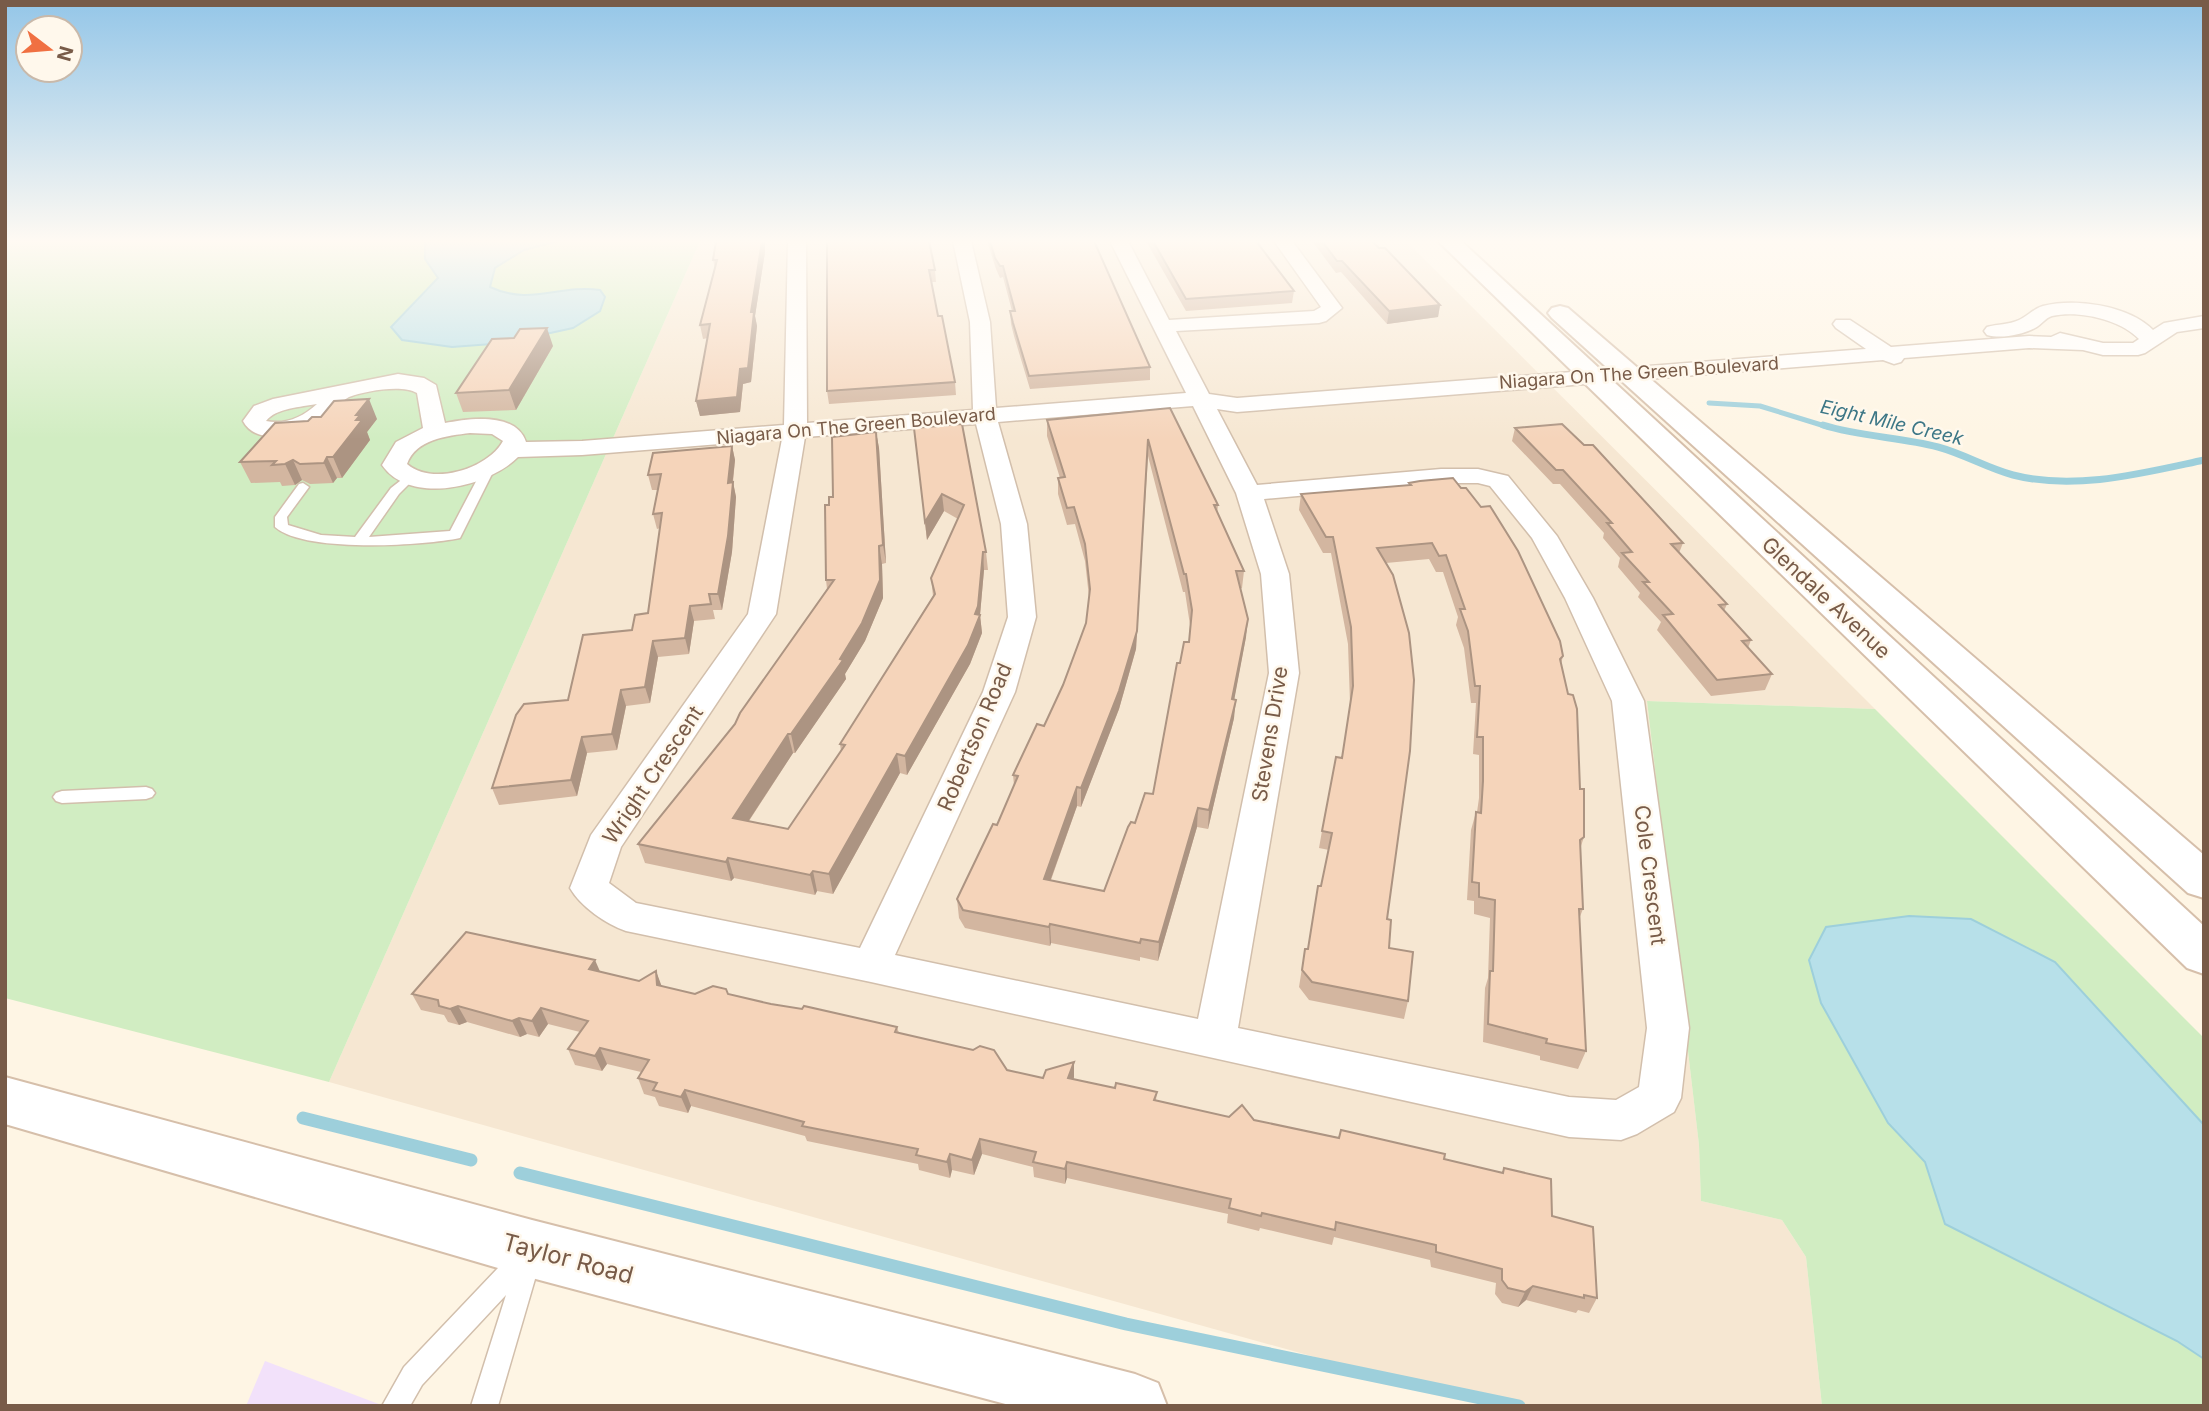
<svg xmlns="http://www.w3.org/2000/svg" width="2209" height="1411" viewBox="0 0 2209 1411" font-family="Inter,sans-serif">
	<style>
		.residential { fill: #f6e7d2 }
		.education { fill: #f2e1fa }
		.green { fill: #d1edc2 }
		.water { fill: #b7e0e9; stroke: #9dcfdb; stroke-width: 2 }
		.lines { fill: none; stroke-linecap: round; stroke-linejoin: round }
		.stream-far2 { stroke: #9dcfdb; stroke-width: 5 }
		.stream-far1 { stroke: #9dcfdb; stroke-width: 7 }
		.stream { stroke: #9dcfdb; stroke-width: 13 }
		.lane-casing { stroke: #d2bfac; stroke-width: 3 }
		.street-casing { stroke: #d2bfac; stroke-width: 3 }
		.secondary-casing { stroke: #d6bfaa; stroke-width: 4 }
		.lane { fill: #fff; fill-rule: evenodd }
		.street { fill: #fff; fill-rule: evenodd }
		.secondary { fill: #fff; fill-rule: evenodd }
		.wall { fill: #d3b6a0; fill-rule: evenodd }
		.shaded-wall { fill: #ac9482 }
		.building { fill: #f5d4ba; stroke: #ac9482; stroke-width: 2; fill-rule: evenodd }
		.labels { text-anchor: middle; stroke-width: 5; stroke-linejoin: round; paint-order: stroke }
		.far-street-label { font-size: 18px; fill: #785b48; stroke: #fff8ec }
		.far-water-label { font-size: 19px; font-style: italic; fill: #3d7786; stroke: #fff8ec }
		.street-label { font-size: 21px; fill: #785b48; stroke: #fff8ec }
		.near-street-label { font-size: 24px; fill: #785b48; stroke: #fff8ec }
	</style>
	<rect width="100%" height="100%" fill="#fef5e4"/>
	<polygon class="residential" points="700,241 1406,241 1875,709 1647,701 1699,1145 1701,1201 1782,1220 1806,1257 1822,1406 1490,1406 329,1082"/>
	<polygon class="education" points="265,1361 384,1406 246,1406"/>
	<g class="green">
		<polygon points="5,241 700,241 329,1082 5,998"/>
		<polygon points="1647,701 1875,709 2204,1038 2204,1406 1822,1406 1806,1257 1782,1220 1701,1201 1699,1145"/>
	</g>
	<g class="water">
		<path d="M425,241H558L524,250L495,268L490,287C530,306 560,284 600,290L605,297L600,311L573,328L505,343L452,347L402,340L391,327L438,278L425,259Z"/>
		<polygon points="1909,916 1971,919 2055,962 2204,1125 2204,1359 2177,1341 1945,1224 1925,1162 1888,1123 1821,1003 1809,960 1826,927"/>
	</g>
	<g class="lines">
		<polyline class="stream-far2" points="1709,403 1760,406 1828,427"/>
		<path class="stream-far1" d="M1823,425C1861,437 1900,437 1938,447C1964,454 1987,468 2013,475C2075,491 2143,473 2204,460"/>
		<g class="stream">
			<polyline points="303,1118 471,1160"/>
			<polyline points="520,1173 1126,1324 1519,1406"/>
		</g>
		<defs>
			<g id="lane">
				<path d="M489,464L495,468L460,538C422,546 304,553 275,527V517L299,484L303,483L309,487L287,517L288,525L321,535L355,537L391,488L409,474L415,478L399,494L369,537L450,531L483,468Z"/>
				<polygon points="146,787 152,789 155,793 152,797 146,799 62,803 56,801 53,797 56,793 62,791"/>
				<polygon points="530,1243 538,1247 542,1255 498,1406 471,1406 506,1295 422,1385 410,1406 382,1406 404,1367 517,1248"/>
			</g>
			<path id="street" d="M788,241H806L807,423L973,410L970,322L953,241H971L990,322L996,408L1186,393L1110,241H1128L1169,320L1314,311L1321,307L1274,241H1292L1342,308L1326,321L1319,323L1176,331L1209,394L1237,398L1866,349L1836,328L1833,324L1836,320H1850L1891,347L2029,336L2051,337L2060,333L2103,343H2133L2139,339C2120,319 2078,310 2052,316C2045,318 2041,325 2035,328C2021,335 2001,339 1987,335L1984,331L1987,327C1997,324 2009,325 2019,320C2028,316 2033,309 2043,306C2075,298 2128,305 2153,330L2164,323L2204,316V328L2177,332L2145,353L2138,355H2103L2083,350L2029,348L1904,358L1901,362L1894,364L1883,360L1237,412L1217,409L1257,485L1441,469H1478L1508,476L1557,536L1593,598L1644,701L1689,1028L1681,1098L1674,1112L1637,1134L1621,1140L1569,1137L871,982L626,931C606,924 581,907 570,888L591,835L748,614L782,439L582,455L518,457C488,487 410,506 382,465L396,442L423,428L417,393C402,384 365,391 349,397C340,401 334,414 326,420C306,435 257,448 243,421L254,406L273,399L398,374L424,378L436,385L445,423C470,418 516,412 526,442L582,441L784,425ZM317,404C303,417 285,425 266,421C276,408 301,407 317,404ZM1193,406L1236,493L1261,574L1269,673L1198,1019L895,955L1015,692L1036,617L1027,524L998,422ZM976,424L1001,524L1008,617L983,692L860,948L636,903L609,883L621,847L776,614L805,437ZM470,433L492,434L503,441C488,469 432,486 407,464C416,439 447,436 470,433ZM1441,483H1478L1490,486L1532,538L1565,598L1612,701L1647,1028L1639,1087L1616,1100L1569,1097L1238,1028L1299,673L1289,574L1264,499Z"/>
			<g id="secondary">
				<polygon points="1438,241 1461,241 2204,926 2204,974 2187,968"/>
				<polygon points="1560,306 1568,308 2204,855 2204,898 2188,893 1552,318 1548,313 1552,308"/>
				<polygon points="5,1077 532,1220 1135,1374 1158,1383 1167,1406 1013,1406 532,1278 5,1124"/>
			</g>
		</defs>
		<use href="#lane" class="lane-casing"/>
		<use href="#street" class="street-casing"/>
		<use href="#secondary" class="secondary-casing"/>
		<use href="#lane" class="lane"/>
		<use href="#street" class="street"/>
		<use href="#secondary" class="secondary"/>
	</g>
	<g class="wall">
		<polygon points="716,241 765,241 765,252 755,316 757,326 751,382 743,384 740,412 700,416 696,401 708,338 703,339 700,325 715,268 713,260"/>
		<polygon points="827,241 935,270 936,282 931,282 938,316 955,382 956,395 829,404 827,391"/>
		<polygon points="987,241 1094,241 1150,367 1150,380 1030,389 1014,336 1011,324 1010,311 1012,311 1003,277 1000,278 996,269"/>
		<polygon points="1146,241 1256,241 1294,291 1292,303 1186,311"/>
		<polygon points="1312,241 1372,241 1440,305 1438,317 1387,324 1341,272 1336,273"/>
		<polygon points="553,346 516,410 463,412 456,393"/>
		<path d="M1170,408L1218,505L1217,514L1244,571L1242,588L1240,589L1246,637L1234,699V718L1208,829L1197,827L1158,961L1140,957V961L1051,943L1050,946L965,928L959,918L957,899L997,825L1014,785L1013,775L1044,726L1063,685L1086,623L1089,597L1085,561L1075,524L1067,525L1058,494V478H1060L1047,436V420ZM1148,456L1183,592H1185L1190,625L1189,642L1180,663L1153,794L1135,823L1104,891L1051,880L1077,806L1081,807L1119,709L1136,649Z"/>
		<polygon points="377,419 367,432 370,440 342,478 337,478 333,483 310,484 302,480 295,485 282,486 280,482 251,483 240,462 308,421"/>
		<polygon points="962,424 986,552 988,570 984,570 980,615 982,633 970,664 907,775 900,773 833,894 817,891 815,895 734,878 731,881 645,863 638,844 735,724 827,589 826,580 829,505 876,432 879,448 886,563 882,564 883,598 865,641 845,674 846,679 795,753 793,753 749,821 788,829 841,751 840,744 933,596 931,578 958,519 944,511 927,540 914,428"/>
		<polygon points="1515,428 1683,543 1679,553 1727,604 1724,611 1751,640 1748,648 1772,674 1765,690 1711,696 1657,630 1661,622 1638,597 1640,593 1618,567 1620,558 1603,538 1604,533 1560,484 1553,484 1512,441"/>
		<polygon points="732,446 735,460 733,482 736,497 732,552 722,610 713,610 715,619 694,621 689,654 658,657 650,703 626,706 617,750 587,753 577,796 499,805 492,788 568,700 648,613 660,528 657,529 653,514 658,490 652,490 648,475"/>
		<polygon points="1409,483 1563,656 1561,664 1580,789 1584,837 1580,849 1583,909 1579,919 1586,1051 1578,1069 1540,1060 1540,1056 1483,1042 1485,988 1488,978 1490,918 1474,914 1474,901 1467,900 1471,830 1476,812 1477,812 1479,798 1479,755 1473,754 1476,703 1471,703 1464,648 1456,625 1458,617 1443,572 1436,572 1429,559 1386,563 1387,919 1389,948 1408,1001 1404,1019 1309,1000 1299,987 1305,949 1308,949 1329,850 1319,848 1322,831 1342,758 1350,703 1348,644 1331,553 1323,553 1299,510 1301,494 1409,485"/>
		<polygon points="656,971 661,986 695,994 728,994 771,1004 897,1027 899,1033 1007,1070 1043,1078 1074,1062 1074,1079 1115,1088 1157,1092 1156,1100 1229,1117 1254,1120 1444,1159 1502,1173 1504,1168 1552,1216 1597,1298 1589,1313 1578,1310 1576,1313 1526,1300 1518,1307 1502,1303 1495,1294 1496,1283 1431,1267 1430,1260 1334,1237 1332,1245 1260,1228 1259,1231 1227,1223 1228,1214 1067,1178 1065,1184 1034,1177 1033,1167 982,1154 974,1175 952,1170 950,1178 919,1170 918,1164 807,1141 805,1136 691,1106 688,1113 659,1106 655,1097 644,1094 638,1078 641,1072 607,1064 602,1071 575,1065 568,1049 580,1032 548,1024 539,1037 527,1034 520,1037 467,1022 459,1025 448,1022 444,1015 421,1010 412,994 600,972 639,981"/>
	</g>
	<g class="shaded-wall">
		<polygon points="762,241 765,241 765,252 755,316 757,326 751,382 743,384 740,412 700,416 696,401 740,369 751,312"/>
		<polygon points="1440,305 1438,317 1387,324 1389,311"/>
		<polygon points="547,328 553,346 516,410 509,390"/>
		<polygon points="369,399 377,419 367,432 370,440 342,478 333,457 356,420 356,415"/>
		<polygon points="876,432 879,448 886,563 883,545"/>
		<polygon points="1148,439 1136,649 1119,709 1081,807 1081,788"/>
		<polygon points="732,446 735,460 731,497 728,483"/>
		<polygon points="327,457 337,478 333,483 324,463"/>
		<polygon points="293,460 302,480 295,485 285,464"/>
		<polygon points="733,482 736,497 732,552 722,610 718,594"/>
		<polygon points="942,494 944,511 927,540 925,522"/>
		<polygon points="879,546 882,564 883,598 865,641 845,674 846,679 795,753 791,734 840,659"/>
		<polygon points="983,552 984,570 980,615 982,633 970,664 907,775 905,756 975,614"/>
		<polygon points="690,606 694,621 689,654 685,638"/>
		<polygon points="1248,619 1246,637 1231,717 1232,699"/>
		<polygon points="653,641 658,657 650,703 645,687"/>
		<polygon points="621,690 626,706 617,750 612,734"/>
		<polygon points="1236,700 1234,718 1208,829 1209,810"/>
		<polygon points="788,734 793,753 738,837 733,818"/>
		<polygon points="582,737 587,753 577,796 571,780"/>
		<polygon points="897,754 900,773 833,894 829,874"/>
		<polygon points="1077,787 1077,806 1044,898 1044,879"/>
		<polygon points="1198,808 1197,827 1158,961 1159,942"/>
		<polygon points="728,858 734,878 731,881 726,862"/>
		<polygon points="813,871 817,891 815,895 810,875"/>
		<polygon points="1050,924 1051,943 1050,946 1049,927"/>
		<polygon points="595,960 602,976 589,969"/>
		<polygon points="656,971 662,987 657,985"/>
		<polygon points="458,1006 467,1022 459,1025 450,1009"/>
		<polygon points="541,1008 548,1024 539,1037 532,1021"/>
		<polygon points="519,1018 527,1034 520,1037 512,1021"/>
		<polygon points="600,1048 607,1064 602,1071 595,1056"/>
		<polygon points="1074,1062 1074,1077 1069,1094 1068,1078"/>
		<polygon points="685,1090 691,1106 688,1113 681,1097"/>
		<polygon points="980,1139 982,1154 974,1175 972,1160"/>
		<polygon points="950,1154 952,1170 950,1178 947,1162"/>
		<polygon points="1067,1162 1067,1178 1065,1184 1065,1169"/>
		<polygon points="1533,1286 1526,1300 1518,1307 1525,1292"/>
	</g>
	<g class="building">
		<polygon points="716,241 762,241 751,312 754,312 748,368 740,369 737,397 696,401 710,324 700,325 717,260 713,260"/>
		<polygon points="827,241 929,241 935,270 929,270 938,316 942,316 955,382 827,391"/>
		<polygon points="990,241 1094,241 1150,367 1029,376 1013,323 1010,311 1015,311 1003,266 1000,266 995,258"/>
		<polygon points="1153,241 1256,241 1294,291 1186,299"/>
		<polygon points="1322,241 1372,241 1379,248 1385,248 1440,305 1389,311 1342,261 1337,261"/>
		<polygon points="547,328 509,390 456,393 492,339 514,338 520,329"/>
		<polygon points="369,399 356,415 360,415 356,420 362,420 333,457 327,457 324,463 300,464 293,460 285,464 272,465 276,461 240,462 275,423 308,421 312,417 321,417 334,401"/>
		<path d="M1170,408L1218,505H1214L1244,571H1236L1248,619L1232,699L1236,700L1209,810L1198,808L1159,942L1141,939L1140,943L1050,924L1049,927L963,910L957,899L993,824L997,825L1018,776L1013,775L1037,724L1044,726L1063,685L1086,623L1090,589L1085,544L1074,507L1067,508L1058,478L1065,477L1047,420ZM1148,439L1184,574H1186L1192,610L1189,642H1184L1180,663H1177L1153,794L1145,793L1135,823L1131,822L1128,827L1104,891L1044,879L1077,787L1081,788L1119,691L1137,631Z"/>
		<polygon points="962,424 986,552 983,552 978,606 975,614 980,615 968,645 905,756 897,754 829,874 813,871 810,875 728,858 726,862 638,844 735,724 740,713 834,580 826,580 825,505 829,505 829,497 833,497 832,437 876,432 883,545 879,546 880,580 862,623 840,659 843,660 791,734 788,734 733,818 788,829 845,745 840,744 935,594 931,578 964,505 942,494 925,522 914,428"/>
		<polygon points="1562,424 1584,445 1593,445 1683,543 1671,544 1727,604 1719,605 1751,640 1742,641 1772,674 1717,680 1663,615 1673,614 1643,582 1649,582 1622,553 1632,552 1607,523 1612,523 1563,470 1556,470 1515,428"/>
		<polygon points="732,446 728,483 733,482 728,536 718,594 709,594 711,604 690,606 685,638 653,641 645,687 621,690 612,734 582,737 571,780 492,788 516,715 524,704 568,700 583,635 632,630 635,615 648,613 662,513 653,514 661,474 648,475 653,453"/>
		<polygon points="1453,478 1461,488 1466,488 1481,507 1490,506 1518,551 1560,641 1563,656 1560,659 1568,694 1573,695 1577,709 1580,789 1584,789 1584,837 1580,840 1583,909 1579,909 1586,1051 1546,1043 1547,1039 1488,1024 1490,971 1493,971 1495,900 1479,897 1479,883 1472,882 1476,812 1481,813 1483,781 1483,737 1477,737 1480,686 1475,686 1468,631 1460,609 1465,609 1446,555 1439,556 1432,543 1377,548 1393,575 1409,633 1414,680 1410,751 1387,919 1391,920 1389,948 1413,952 1408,1001 1312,982 1302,970 1305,949 1308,949 1318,886 1321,886 1332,833 1322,831 1336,757 1342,758 1353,686 1351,627 1333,537 1326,537 1301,494 1411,485 1409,483 1420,481"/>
		<polygon points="466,932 595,960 589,969 639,981 656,971 657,985 695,994 713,986 726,989 728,994 771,1004 802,1009 804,1006 897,1027 895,1032 973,1050 980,1046 994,1050 1007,1070 1043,1078 1046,1070 1074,1062 1068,1078 1115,1088 1116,1083 1157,1092 1154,1100 1229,1117 1242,1105 1254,1120 1339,1138 1341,1130 1445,1154 1444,1159 1503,1173 1504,1168 1551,1179 1552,1216 1593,1227 1597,1298 1584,1295 1584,1298 1533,1286 1525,1292 1508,1288 1502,1280 1502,1269 1436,1252 1436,1245 1336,1222 1335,1230 1262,1213 1261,1216 1229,1208 1231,1199 1067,1162 1065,1169 1033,1162 1036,1152 980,1139 972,1160 950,1154 947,1162 916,1155 918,1149 802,1126 804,1122 685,1090 681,1097 653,1090 657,1083 638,1078 649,1060 600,1048 595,1056 568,1049 588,1021 541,1008 532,1021 519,1018 512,1021 458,1006 450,1009 439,1006 438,1000 412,994"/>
	</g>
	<linearGradient id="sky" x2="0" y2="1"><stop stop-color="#94c6e8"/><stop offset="0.55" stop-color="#fffaf3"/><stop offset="1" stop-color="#fffaf3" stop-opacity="0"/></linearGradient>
	<rect width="2209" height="439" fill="url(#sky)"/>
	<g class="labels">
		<g class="far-street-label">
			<text transform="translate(1639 373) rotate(-4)" y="6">Niagara On The Green Boulevard</text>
			<text transform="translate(856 426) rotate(-5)" y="6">Niagara On The Green Boulevard</text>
		</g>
		<g class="far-water-label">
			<text transform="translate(1892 422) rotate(13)" y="7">Eight Mile Creek</text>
		</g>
		<g class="street-label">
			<text transform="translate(1826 598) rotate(43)" y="7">Glendale Avenue</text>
			<text transform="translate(1270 734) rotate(-81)" y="7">Stevens Drive</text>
			<text transform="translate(975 737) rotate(-67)" y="7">Robertson Road</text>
			<text transform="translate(653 775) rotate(-56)" y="7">Wright Crescent</text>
			<text transform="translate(1650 875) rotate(83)" y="7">Cole Crescent</text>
		</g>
		<g class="near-street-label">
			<text transform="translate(568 1259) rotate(15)" y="8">Taylor Road</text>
		</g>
	</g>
	<rect width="2209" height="1411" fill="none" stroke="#785b48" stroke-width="14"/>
	<g transform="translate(49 49) rotate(106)"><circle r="33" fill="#fff8ec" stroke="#c9b9aa" stroke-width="2"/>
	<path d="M0-5L12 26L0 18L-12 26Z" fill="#f07042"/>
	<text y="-10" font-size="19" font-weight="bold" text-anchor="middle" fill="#785b48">N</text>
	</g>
</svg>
